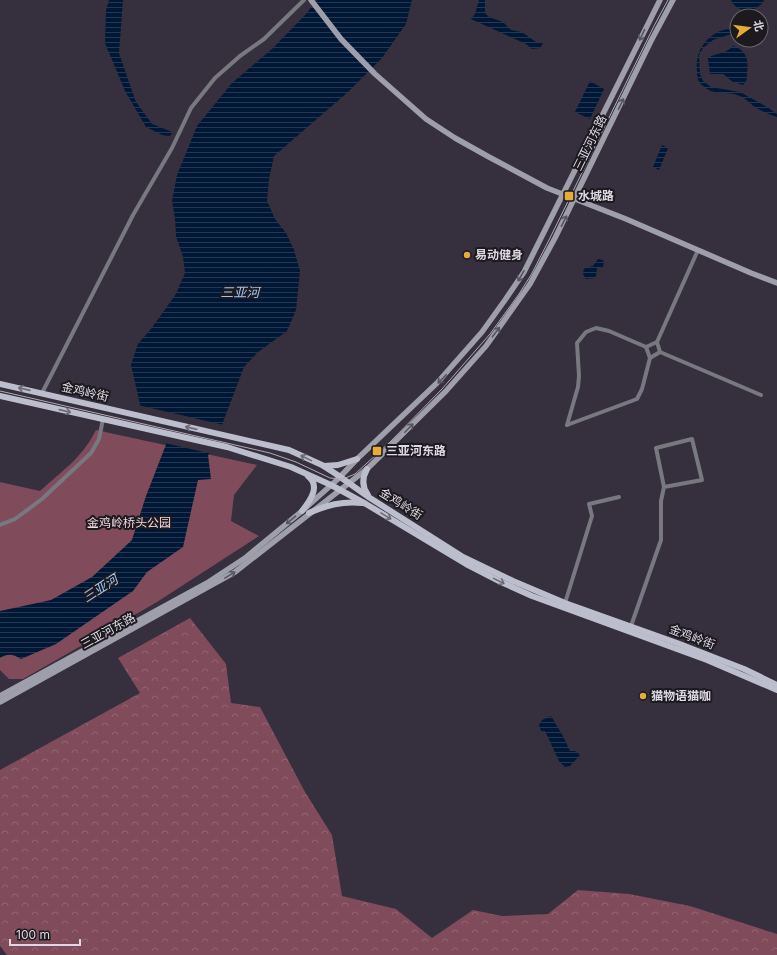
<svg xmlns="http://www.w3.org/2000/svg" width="777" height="955" viewBox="0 0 777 955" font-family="Inter,'Noto Sans SC',sans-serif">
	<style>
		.green { fill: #804b5a }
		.forest { fill: url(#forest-crowns) }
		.water { fill: url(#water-rules) }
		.pier { fill: #362f3d }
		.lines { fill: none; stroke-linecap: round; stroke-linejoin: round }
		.street { stroke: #777880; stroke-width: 4 }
		.secondary { stroke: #9e9fab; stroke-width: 5.5 }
		.primary { stroke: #bcbecd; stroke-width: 6 }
		.tram { stroke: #afabb5; stroke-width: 1 }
		.oneway { stroke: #56555e }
		.oneway2 { stroke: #6c6c76 }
		.poi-dot { fill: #e5ad35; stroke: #1c191f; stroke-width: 1.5 }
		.labels { text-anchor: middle; stroke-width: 4; stroke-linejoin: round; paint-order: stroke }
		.street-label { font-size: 12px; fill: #ddd9e2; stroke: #1c191f }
		.poi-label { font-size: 12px; font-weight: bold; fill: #ddd9e2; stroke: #1c191f; text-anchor: start }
		.park-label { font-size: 12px; fill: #f2d8de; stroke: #1c191f }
		.water-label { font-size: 13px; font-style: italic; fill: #9ac6fa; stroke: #1c191f }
	</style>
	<defs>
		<pattern id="forest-crowns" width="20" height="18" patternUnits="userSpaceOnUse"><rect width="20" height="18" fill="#804b5a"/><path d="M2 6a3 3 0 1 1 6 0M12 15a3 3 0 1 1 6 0" fill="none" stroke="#926471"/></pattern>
		<pattern id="water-rules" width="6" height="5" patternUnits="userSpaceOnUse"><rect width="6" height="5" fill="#001736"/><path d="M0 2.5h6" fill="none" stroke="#253853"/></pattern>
	</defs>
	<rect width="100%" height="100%" fill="#362f3d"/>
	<path class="green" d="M96,430L257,465L234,495L231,521L259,536L157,602L79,647L23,679H9L0,670V482L40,491C63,470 82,458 96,430Z"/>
	<polygon class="forest" points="190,618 226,664 231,703 260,707 305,792 332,835 342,896 396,909 432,938 473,910 502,916 548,914 578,890 629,894 690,906 777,934 777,955 7,955 0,946 0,770 140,693 118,658"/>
	<g class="water">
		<polygon points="109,0 123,0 119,53 131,88 136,102 152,124 172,132 171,135 169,136 162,135 146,127 125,91 105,43 106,10"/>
		<path d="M317,0H412L406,24L382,58L348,92L274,156L269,179L267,201L275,219L286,233L294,250L300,271L296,310L287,331L258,352L244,367L212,451L208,455L211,479L198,480L183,547L147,572L133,591L56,644L21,659C13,654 8,653 0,658V611L51,600L92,577L132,540L146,496L167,442L144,422L131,365L138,344L151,329L176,294L185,273L183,257L176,236L175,218L172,201L177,175L197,126L232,83L272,49L306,14Z"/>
		<polygon points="479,0 485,0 485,13 489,17 503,22 511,30 522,32 536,42 543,43 540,48 532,49 526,44 471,19 475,14"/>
		<path d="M731,0H763L764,1C756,13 737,14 731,0Z"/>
		<path d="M737,28V32L713,40L703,48L699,55L700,74L703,81L711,87L740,92L767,107L777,114V117C770,115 761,111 755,107C748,102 745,97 737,95C725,91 713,96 702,85C698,82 697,77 697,71C695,56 702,41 716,33C722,29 730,29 737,28Z"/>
		<path d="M733,46C747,50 749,61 747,74C747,78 747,82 743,85L733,82L723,74H710L708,58C717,52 723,56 733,46Z"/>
		<polygon points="590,81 604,89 590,119 575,112"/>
		<polygon points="662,145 668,148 659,170 653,167"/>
		<path d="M598,259L603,260L604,263L603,267L597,268L596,276L594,278L586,279C583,275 582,272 585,268L593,266Z"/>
		<polygon points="551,716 563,736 570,751 575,751 580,755 570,766 565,767 559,761 545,731 541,731 539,725 542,720"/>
	</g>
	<polygon class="pier" points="138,405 224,425 214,452 212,454 165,443 142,423"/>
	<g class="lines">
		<g class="street">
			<polyline points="698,250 657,342 660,352 761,395"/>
			<polyline points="646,347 650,358 660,352"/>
			<polyline points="42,393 133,215 172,148 191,108 215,78 240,56 264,39 304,0"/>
			<polyline points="567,425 578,387 579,376 577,343 586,332 596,328 609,331 646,347 657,342"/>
			<polyline points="567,425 637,399 642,389 650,358"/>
			<polyline points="0,525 15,519 42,499 91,453 99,439 103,419"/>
			<polyline points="565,603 592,516 589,504 619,497"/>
			<polyline points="631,626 661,540 661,501 664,487 656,448 692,439 702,480 664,487"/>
		</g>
		<g class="secondary">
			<polyline points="311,0 341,39 375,74 426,119 455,138 489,157 547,188 626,219 751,273 777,283"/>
			<polyline points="0,696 207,583 245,558 302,511 338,479 357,459 437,383 482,332 505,300 524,272 660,0"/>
			<polyline points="0,702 235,572 367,469 446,391 486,346 530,284 555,238 651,41 673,0"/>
		</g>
		<g class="primary">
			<polyline points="0,384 289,450 322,465 336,474 370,498 463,557 513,581 565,603 677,643 744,669 777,685"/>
			<polyline points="0,396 227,447 291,467 331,485 366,504 466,564 501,582 532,596 707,660 777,690"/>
			<polyline points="324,466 338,465 357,459"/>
			<path d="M367,469C362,478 362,487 368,495"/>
			<path d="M302,511C310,501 321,486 308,476"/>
			<path d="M309,513C327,505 342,501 362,503"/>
		</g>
		<polyline class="tram" points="0,391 270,453 296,462 330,478 343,479 355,474 390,442 442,389 490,334 519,294 531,275 548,242 654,26 668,0"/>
	</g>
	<defs><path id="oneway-shaft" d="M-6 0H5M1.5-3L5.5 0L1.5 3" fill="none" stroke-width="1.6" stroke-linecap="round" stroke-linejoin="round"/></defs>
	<g class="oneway">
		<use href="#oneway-shaft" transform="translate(642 35) rotate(116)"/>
		<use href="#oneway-shaft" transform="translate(621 104) rotate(-64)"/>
		<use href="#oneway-shaft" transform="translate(564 221) rotate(-63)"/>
		<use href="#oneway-shaft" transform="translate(521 276) rotate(120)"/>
		<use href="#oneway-shaft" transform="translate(496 332) rotate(-53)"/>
		<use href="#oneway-shaft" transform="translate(442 379) rotate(134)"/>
		<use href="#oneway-shaft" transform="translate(409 428) rotate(-45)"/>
		<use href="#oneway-shaft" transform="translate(291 520) rotate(140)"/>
		<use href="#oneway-shaft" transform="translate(230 575) rotate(-31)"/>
	</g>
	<g class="oneway2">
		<use href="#oneway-shaft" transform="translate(24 389) rotate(-167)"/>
		<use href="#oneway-shaft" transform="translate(65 411) rotate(13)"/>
		<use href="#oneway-shaft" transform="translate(191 428) rotate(-167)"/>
		<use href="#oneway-shaft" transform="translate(306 458) rotate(-154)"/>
		<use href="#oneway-shaft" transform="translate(386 516) rotate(31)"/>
		<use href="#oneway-shaft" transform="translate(499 581) rotate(26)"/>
	</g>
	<g class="poi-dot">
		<rect x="564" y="191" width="10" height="10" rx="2"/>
		<circle cx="467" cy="255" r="4"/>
		<rect x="372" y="446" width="10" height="10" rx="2"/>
		<circle cx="643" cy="696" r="4"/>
	</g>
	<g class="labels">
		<g class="street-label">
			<text transform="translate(590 143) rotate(-64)" y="4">三亚河东路</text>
			<text transform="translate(85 392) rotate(13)" y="4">金鸡岭街</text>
			<text transform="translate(401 504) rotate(32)" y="4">金鸡岭街</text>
			<text transform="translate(108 631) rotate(-29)" y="4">三亚河东路</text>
			<text transform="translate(692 637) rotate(21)" y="4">金鸡岭街</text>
		</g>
		<g class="poi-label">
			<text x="578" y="200">水城路</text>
			<text x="475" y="259">易动健身</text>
			<text x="386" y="455">三亚河东路</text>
			<text x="651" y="700">猫物语猫咖</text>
		</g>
		<g class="park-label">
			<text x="129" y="527">金鸡岭桥头公园</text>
		</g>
		<g class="water-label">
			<text x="240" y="297">三亚河</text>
			<text transform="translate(100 588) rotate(-33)" y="5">三亚河</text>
		</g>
	</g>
	<g transform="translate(749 28) rotate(76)"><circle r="19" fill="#1c191f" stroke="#69666d"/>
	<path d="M0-3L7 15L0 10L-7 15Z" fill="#e5ad35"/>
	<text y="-6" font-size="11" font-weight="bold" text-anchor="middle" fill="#ddd9e2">北</text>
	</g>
	<path d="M10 939v6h70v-6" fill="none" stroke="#ddd9e2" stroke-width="2"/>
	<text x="16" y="939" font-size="12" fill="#ddd9e2" stroke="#1c191f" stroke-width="3" paint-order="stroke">100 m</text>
</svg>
